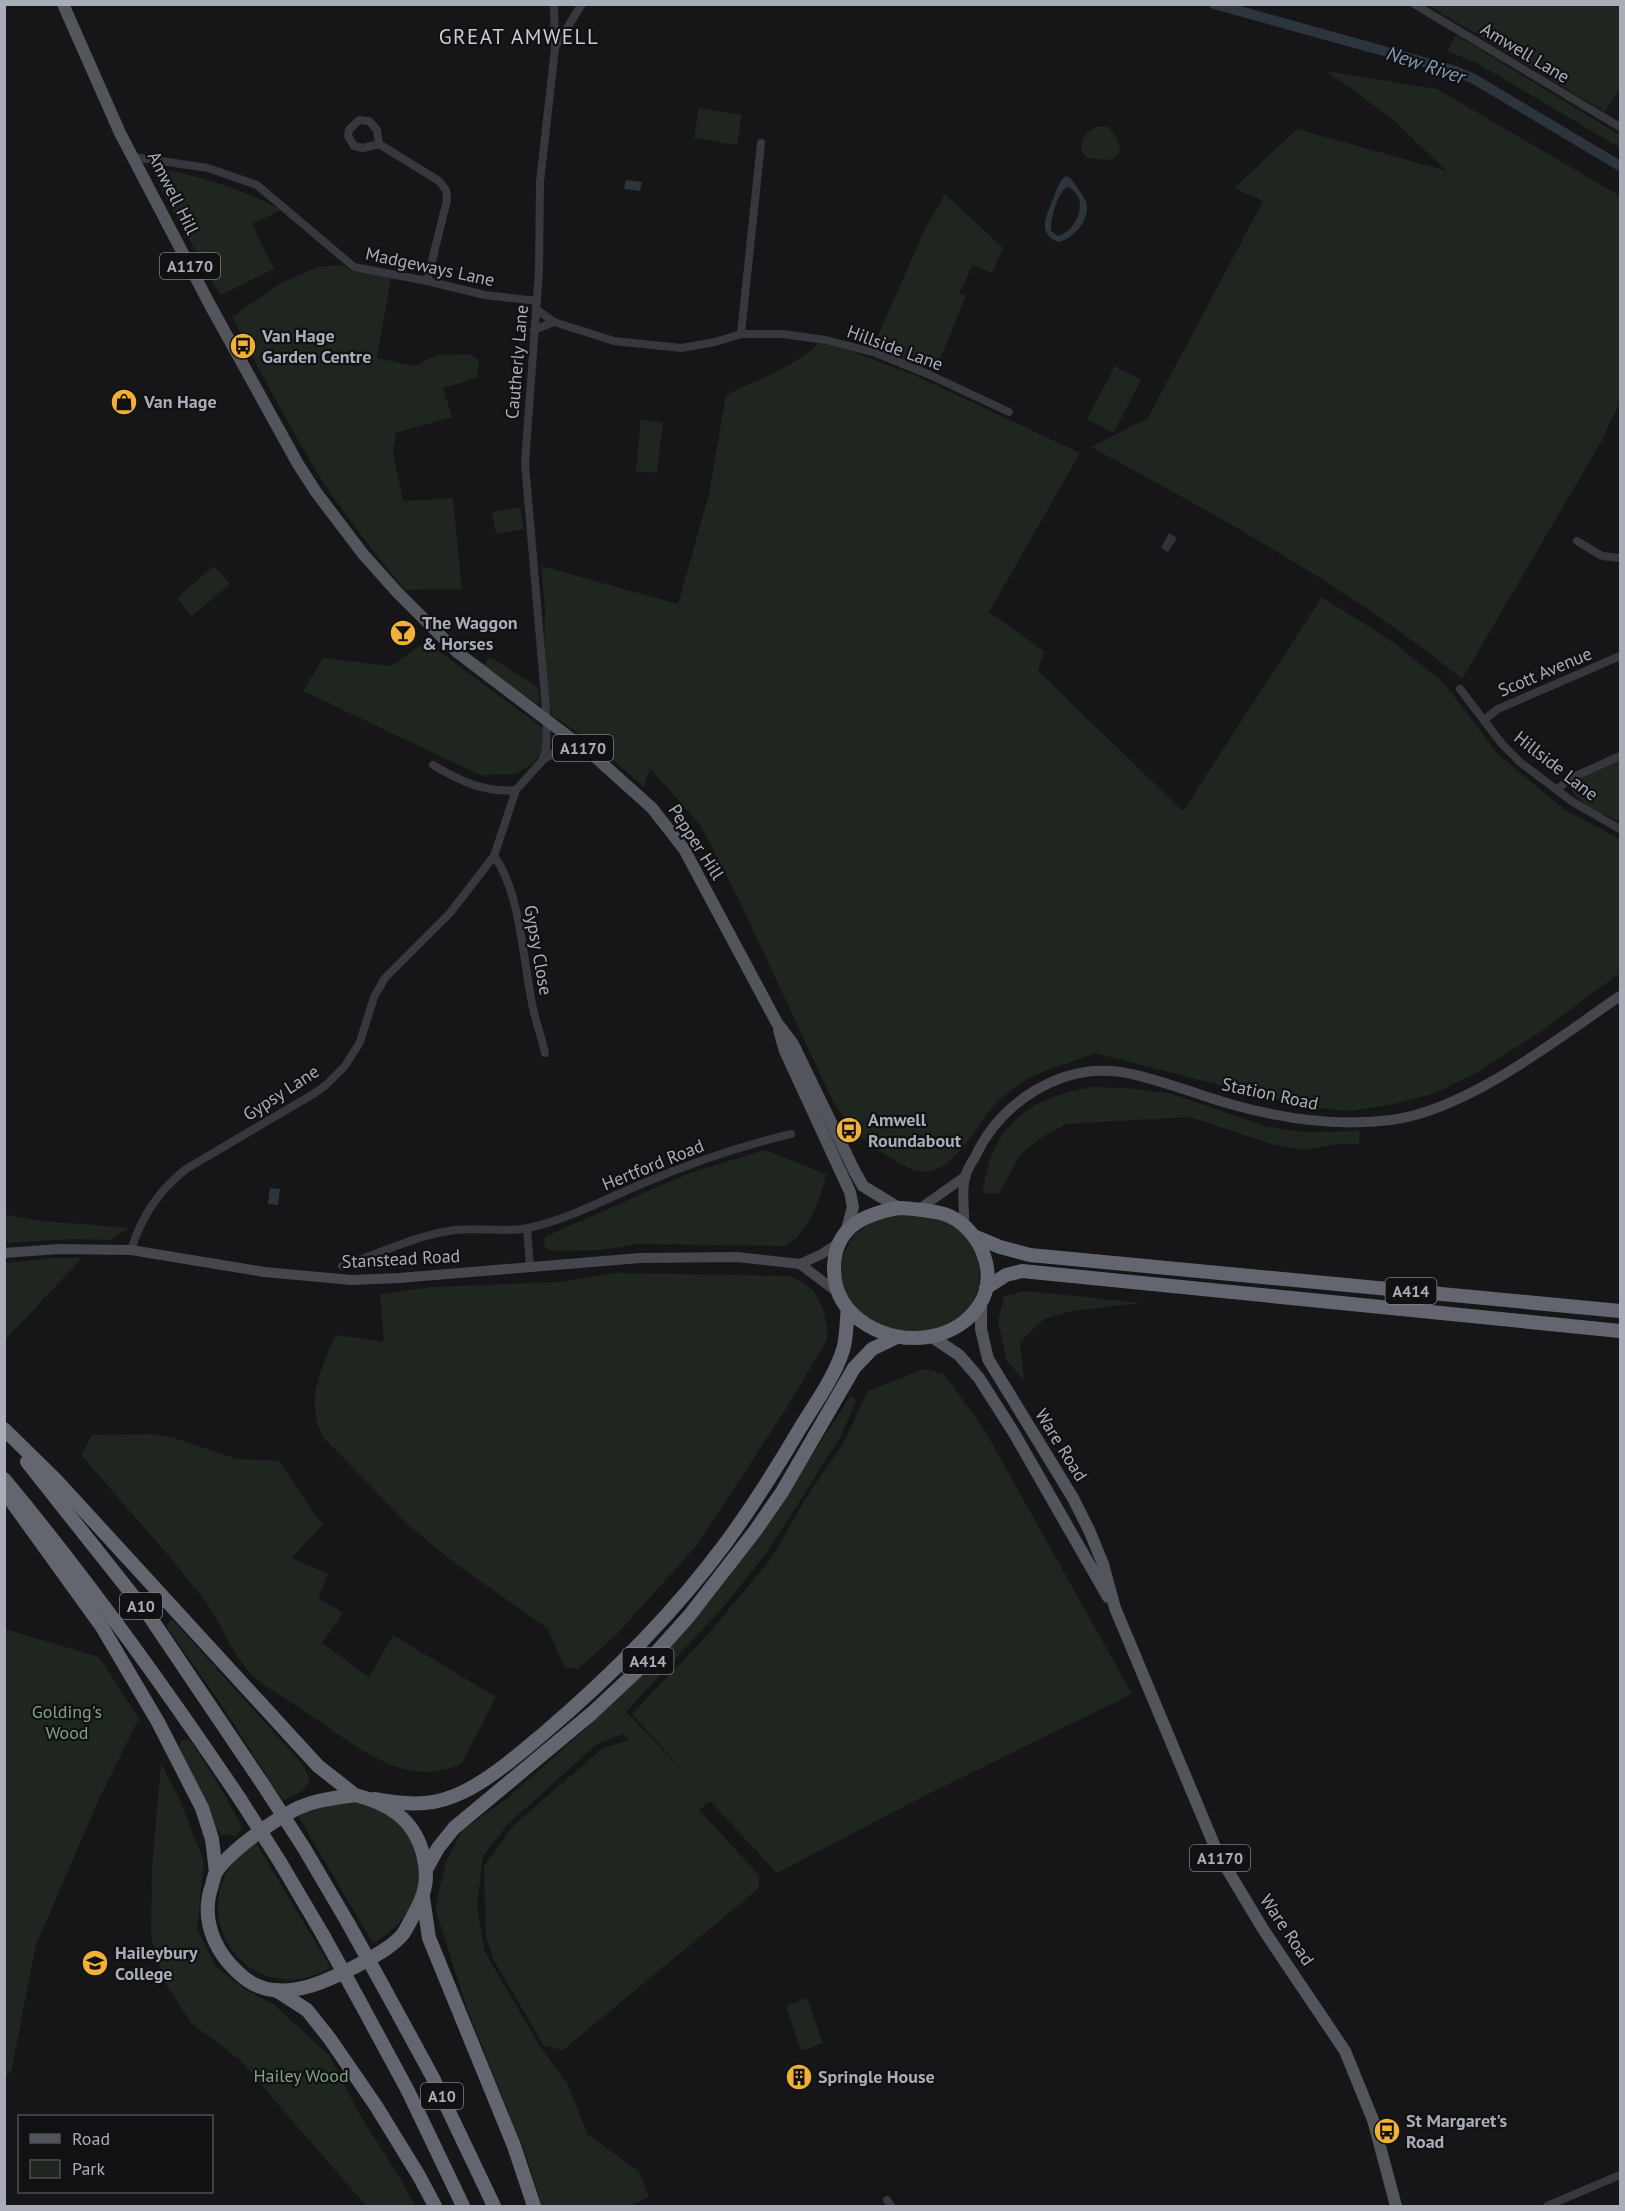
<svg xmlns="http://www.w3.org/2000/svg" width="1625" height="2211" viewBox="0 0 1625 2211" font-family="'PT Sans',sans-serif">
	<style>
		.green { fill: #1e261f }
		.water { fill: #2c353c; fill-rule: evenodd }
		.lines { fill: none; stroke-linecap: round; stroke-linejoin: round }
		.canal { stroke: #2c353c; stroke-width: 10 }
		.street { stroke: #37383d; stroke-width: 8 }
		.secondary { stroke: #45474d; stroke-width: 10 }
		.primary { stroke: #53555c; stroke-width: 12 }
		.highway { stroke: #63666e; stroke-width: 14 }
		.highway-bridge { stroke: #63666e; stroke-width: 14 }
		.labels { text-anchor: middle; stroke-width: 4.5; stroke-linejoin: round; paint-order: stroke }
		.shield { fill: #111113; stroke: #7b7e86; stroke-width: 1.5 }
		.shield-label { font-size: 16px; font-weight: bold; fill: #a8adb8 }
		.street-label { font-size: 18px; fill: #a8adb8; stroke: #111113 }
		.poi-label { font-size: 18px; font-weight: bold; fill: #a8adb8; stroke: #111113; text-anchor: start }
		.park-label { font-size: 18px; fill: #7fa381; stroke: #111113 }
		.water-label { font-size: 20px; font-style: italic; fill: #7f9bb3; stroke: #111113 }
		.quarter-label { font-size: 21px; letter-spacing: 1.5px; fill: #c9ccd4; stroke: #111113 }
	</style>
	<rect width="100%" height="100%" fill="#161618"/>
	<g class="green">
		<polygon points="1428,5 1620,5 1620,89 1605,112"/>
		<polygon points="1456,35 1620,135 1620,148 1477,63 1447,51"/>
		<path d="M1326,71L1437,89L1620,196V402L1601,442L1462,679C1349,587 1219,517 1091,447L1148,418L1263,201L1234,188L1297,129L1447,171L1391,118Z"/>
		<polygon points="699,108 742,115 737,145 694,138"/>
		<path d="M1097,126L1108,127L1118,139L1120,152L1113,160L1087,158C1074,146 1084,133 1097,126Z"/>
		<path d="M151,166C197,176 241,188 281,210L252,224L274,269L220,295L160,187Z"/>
		<polygon points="945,194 1003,248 992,273 973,265 959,293 966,296 937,366 920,368 873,347 924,231"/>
		<path d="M342,265L352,271L391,278L377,358L414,366L438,355L470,354L479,361L477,378L443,388L452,417L396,433L393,451L403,501L453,498L462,589L405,590C375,554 346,517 320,477C288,425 260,371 232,317L281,283L317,267Z"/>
		<path d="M819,343L843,348L914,375L1080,453L989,612L1044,651L1038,671L1183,811L1322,597L1393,642L1444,683L1497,753L1519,772L1565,810L1620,839V973L1540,1032L1473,1075L1432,1094L1394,1104L1350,1111L1306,1107L1094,1053C1069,1064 1036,1071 1015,1087C1009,1092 1002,1097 997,1102C977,1123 954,1177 918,1171C908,1169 897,1162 889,1157C862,1140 848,1127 832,1099L740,902L701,826L650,768L644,787L596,745L552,715L547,690L544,662L545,610L541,566L678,604L709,494L726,395C757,380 794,367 819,343Z"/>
		<polygon points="1115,366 1141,380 1113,433 1087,419"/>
		<polygon points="641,420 663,422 657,473 636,471"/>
		<polygon points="520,507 524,529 496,534 492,512"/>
		<polygon points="214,566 230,584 192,616 177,598"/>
		<polygon points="425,641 543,728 542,752 532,764 516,774 480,775 303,691 323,658 392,666"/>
		<polygon points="490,657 538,687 540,703 535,703 484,665"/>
		<path d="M1620,760V818L1618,821C1605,815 1574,802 1570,787L1576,779Z"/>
		<path d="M1093,1087L1126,1088L1169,1093L1268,1127L1305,1132L1360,1131L1359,1144H1340L1301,1150L1268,1143L1190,1117L1067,1124L1042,1137L1020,1155L999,1194L982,1193C986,1176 989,1155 999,1140C1020,1106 1055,1093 1093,1087Z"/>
		<path d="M765,1150L826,1174C820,1200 810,1231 786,1246L640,1244L599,1250L552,1251L545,1247L544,1238L547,1236L687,1174Z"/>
		<polygon points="5,1214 33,1220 129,1228 109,1240 76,1239 5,1243"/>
		<polygon points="900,1215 935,1218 952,1225 966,1236 979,1260 979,1287 972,1304 960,1319 935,1331 905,1332 871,1322 850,1303 842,1286 841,1277 842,1258 854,1235 875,1220"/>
		<polygon points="52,1258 82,1258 5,1340 5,1263"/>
		<path d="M615,1273L788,1276L803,1282L815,1293L822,1307L827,1325V1340L787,1407L697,1545L616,1635L578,1669L565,1668L547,1628L456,1564L409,1526L323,1437C305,1402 320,1369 336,1335L384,1342L380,1294L431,1287L559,1282Z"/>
		<polygon points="1025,1291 1143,1303 1072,1311 1044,1319 1020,1342 1024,1381 1006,1359 998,1321 1004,1296"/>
		<polygon points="924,1369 944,1374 985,1431 1132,1694 928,1794 777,1873 710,1801 699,1810 759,1875 759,1888 563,2050 544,2046 493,1959 486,1936 484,1866 514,1825 603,1748 629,1740 623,1734 597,1744 508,1824 483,1856 477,1906 484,1950 541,2048 567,2083 588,2135 639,2171 649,2197 630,2206 542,2206 527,2158 468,2011 435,1908 446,1862 462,1831 509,1797 582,1732 657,1660 711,1600 782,1502 851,1395 856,1401 841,1436 768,1551 725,1605 626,1712 690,1778 632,1714 709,1633 771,1559 806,1498 844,1442 868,1391"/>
		<path d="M153,1434L174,1438L237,1459L280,1461L315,1515L323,1524L292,1558L328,1574L318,1598L343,1613L322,1643L369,1677L393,1635L496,1697L462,1763C405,1792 353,1743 307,1713C289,1700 266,1689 251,1674C230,1652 221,1621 202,1597C164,1548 121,1502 81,1455L92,1435Z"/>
		<polygon points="172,1619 304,1766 310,1782 302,1791 283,1801 221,1704 166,1626"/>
		<polygon points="5,1629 99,1657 139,1718 99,1799 36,1945 11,2072 5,2076"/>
		<polygon points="187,1739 190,1740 217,1782 242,1827 236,1836 221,1834 216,1829 178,1749 181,1741"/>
		<polygon points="161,1764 179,1798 204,1862 197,1928 216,1967 246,1990 273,2004 329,2055 360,2115 400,2178 415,2206 366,2206 240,2060 191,2023 164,1981 151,1937 152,1868"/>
		<path d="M351,1800C431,1817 445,1903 373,1943L298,1816L311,1809Z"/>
		<path d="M256,1843L331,1968C321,1972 311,1977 300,1979C244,1987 200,1927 225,1876C232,1861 243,1852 256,1843Z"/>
		<polygon points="807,1998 823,2043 801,2051 786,2006"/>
	</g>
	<g class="water">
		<path d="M1066,176C1073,179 1075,184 1079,190C1082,195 1087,201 1087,207C1088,223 1071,240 1058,242C1036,234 1047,213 1054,197C1057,189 1059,181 1066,176ZM1067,187C1091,196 1078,231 1058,236L1051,231C1050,219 1057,194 1067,187Z"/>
		<polygon points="626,180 642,182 640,191 624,189"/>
		<polygon points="1169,533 1177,538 1168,552 1161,548"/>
		<polygon points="270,1188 280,1189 278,1205 268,1204"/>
	</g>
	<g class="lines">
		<polyline class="canal" points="1214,4 1456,71 1474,79 1620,166"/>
		<g class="street">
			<polyline points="1414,4 1620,127"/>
			<polyline points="555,47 582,4"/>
			<polyline points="379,144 377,130 369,121 359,120 349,130 348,136 354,146 363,148 379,144 439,181 446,190 447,200 427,281"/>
			<polyline points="134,157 208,168 257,185 354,267 427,281 485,295 537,301"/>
			<polyline points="536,309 554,322 614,341 681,348 715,342 741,334 783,334 826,340 876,353 930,375 1009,412"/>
			<polyline points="534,330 554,322"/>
			<polyline points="741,334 761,143"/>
			<polyline points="1577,541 1602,556 1620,558"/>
			<polyline points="1460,689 1502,744 1521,763 1573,802 1620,829"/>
			<polyline points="1484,720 1498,709 1620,656"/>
			<polyline points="542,761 546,750 547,721 525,463 539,271 540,182 555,48 554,4"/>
			<path d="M433,765C460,781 485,793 516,790"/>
			<polyline points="1558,789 1569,779 1620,756"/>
			<path d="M494,856C521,892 523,963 533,1008C536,1023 542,1038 545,1053"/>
			<polyline points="527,1228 530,1267"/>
			<path d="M131,1250C141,1217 158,1191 186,1169L315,1093L326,1085L345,1066L360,1042L374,997L385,978L450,913L494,856L516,790L542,761L572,739"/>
			<path d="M342,1266C379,1254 416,1235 455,1230C479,1227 505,1233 528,1228C564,1221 606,1199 639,1185C688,1164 739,1146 791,1134"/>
			<polyline points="887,2200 891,2206"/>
			<polyline points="1547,2206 1620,2175"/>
		</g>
		<g class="secondary">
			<polyline points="919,1209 966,1176"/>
			<path d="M964,1227C965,1210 961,1194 965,1177C967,1170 971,1163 975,1157C1000,1103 1060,1063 1121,1072C1158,1078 1194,1094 1230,1104C1283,1119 1336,1127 1391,1120C1468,1110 1557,1039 1620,996"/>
			<polyline points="4,1253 59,1249 131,1250 264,1272 352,1280 399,1278 640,1258 737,1257 800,1264 837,1292"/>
			<polyline points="800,1264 822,1254 838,1243"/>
		</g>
		<g class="primary">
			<polyline points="63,4 120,133 210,305 298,464 316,492 363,554 397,592 457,652 594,756 652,808 684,849 777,1023 793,1044 855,1172 863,1186 899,1208"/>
			<polyline points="779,1030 785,1051 850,1192 853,1207 847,1229"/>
			<polyline points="981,1303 981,1329 988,1359 1073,1498 1089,1530 1103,1564 1115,1608 1218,1854 1263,1929 1345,2051 1373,2120 1396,2206"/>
			<polyline points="932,1337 959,1355 979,1378 1014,1433 1108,1597"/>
		</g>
		<g class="highway">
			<path d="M899,1208C914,1209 930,1210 944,1214C978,1225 1000,1272 980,1304C956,1342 903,1347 867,1325C846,1312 834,1294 834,1269C834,1228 863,1214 899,1208Z"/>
			<polyline points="976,1237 1000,1247 1030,1255 1620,1311"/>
			<polyline points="986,1288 1006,1275 1022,1271 1620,1331"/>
			<polyline points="4,1429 56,1480 318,1766 355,1795"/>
			<polyline points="27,1462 150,1617 264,1786"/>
			<path d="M4,1479C89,1581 166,1689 240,1799"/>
			<polyline points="4,1491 102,1627 158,1722 202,1808 212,1839 216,1872"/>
			<path d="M355,1795C388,1803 414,1819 423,1854C429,1877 426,1893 414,1914C411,1920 407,1928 403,1934C392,1947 376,1955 362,1963C330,1980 282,2005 247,1980C217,1957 199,1922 212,1885C213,1881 214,1876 216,1872C230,1851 271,1822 294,1810C313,1800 334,1798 355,1795Z"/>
			<path d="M374,1799C402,1804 427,1807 454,1796C485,1784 518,1755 543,1734C610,1677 673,1614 725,1544C752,1507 776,1469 799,1430C814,1405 834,1378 843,1350C847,1337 846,1323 848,1309"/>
			<polyline points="304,1848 348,1923"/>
			<polyline points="280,1862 323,1935"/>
			<polyline points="427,1868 438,1848 454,1828 591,1714 654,1655 689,1616 755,1531 782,1492 854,1368 872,1349 897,1337"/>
			<polyline points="423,1898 429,1938 514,2146 534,2206"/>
			<polyline points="384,1988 432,2076 494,2206"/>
			<polyline points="276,1990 307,2010 330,2039 376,2106 419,2176 435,2206"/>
			<polyline points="360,2002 408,2091 463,2206"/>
		</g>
		<g class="highway-bridge">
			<polyline points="264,1786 304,1848"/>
			<polyline points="240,1799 280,1862"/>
			<polyline points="348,1923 384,1988"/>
			<polyline points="323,1935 360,2002"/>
		</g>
	</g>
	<defs>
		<symbol id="bus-disc" viewBox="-11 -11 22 22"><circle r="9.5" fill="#f2b134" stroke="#111113"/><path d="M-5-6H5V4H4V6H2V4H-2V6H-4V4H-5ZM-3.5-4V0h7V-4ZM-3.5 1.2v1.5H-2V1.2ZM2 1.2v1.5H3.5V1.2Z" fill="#111"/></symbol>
		<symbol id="shop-disc" viewBox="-11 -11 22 22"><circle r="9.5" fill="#f2b134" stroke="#111113"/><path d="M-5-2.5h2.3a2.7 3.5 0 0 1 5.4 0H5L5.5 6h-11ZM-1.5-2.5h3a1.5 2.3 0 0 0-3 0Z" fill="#111"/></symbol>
		<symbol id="bar-disc" viewBox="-11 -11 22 22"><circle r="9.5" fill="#f2b134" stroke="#111113"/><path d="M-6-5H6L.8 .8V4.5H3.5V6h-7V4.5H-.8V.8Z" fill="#111"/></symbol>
		<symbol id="school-disc" viewBox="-11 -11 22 22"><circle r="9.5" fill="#f2b134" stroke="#111113"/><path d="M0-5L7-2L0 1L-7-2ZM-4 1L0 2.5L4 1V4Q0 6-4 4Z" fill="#111"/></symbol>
		<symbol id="building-disc" viewBox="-11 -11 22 22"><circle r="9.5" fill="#f2b134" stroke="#111113"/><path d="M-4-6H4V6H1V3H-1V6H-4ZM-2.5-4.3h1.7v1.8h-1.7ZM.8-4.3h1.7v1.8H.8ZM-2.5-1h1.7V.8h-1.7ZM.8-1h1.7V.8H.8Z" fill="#111"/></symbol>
	</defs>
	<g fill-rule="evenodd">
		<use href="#bus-disc" x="228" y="331" width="30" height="30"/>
		<use href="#shop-disc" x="109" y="387" width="30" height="30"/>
		<use href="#bar-disc" x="388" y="618" width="30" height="30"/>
		<use href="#bus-disc" x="834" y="1115" width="30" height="30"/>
		<use href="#school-disc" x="80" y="1948" width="30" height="30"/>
		<use href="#building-disc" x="784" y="2062" width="30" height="30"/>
		<use href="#bus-disc" x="1372" y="2116" width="30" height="30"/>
	</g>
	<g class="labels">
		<g class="shield">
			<rect x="160" y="253" width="60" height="26" rx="4.5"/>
			<rect x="553" y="735" width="60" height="26" rx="4.5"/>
			<rect x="1385.5" y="1278" width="51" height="26" rx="4.5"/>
			<rect x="120" y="1593" width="42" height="26" rx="4.5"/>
			<rect x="622.5" y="1648" width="51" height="26" rx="4.5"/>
			<rect x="1190" y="1845" width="60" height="26" rx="4.5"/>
			<rect x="421" y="2083" width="42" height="26" rx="4.5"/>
		</g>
		<g class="shield-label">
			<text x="190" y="272">A1170</text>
			<text x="583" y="754">A1170</text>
			<text x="1411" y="1297">A414</text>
			<text x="141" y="1612">A10</text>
			<text x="648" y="1667">A414</text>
			<text x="1220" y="1864">A1170</text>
			<text x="442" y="2102">A10</text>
		</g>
		<g class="street-label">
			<text transform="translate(1525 53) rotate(31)" y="6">Amwell Lane</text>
			<text transform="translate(173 193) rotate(63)" y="6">Amwell Hill</text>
			<text transform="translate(430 267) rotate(12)" y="6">Madgeways Lane</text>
			<text transform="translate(895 348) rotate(20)" y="6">Hillside Lane</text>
			<text transform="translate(517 362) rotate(-85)" y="6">Cautherly Lane</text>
			<text transform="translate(1545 672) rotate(-23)" y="6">Scott Avenue</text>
			<text transform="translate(1556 766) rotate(38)" y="6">Hillside Lane</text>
			<text transform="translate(696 842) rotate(57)" y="6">Pepper Hill</text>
			<text transform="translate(538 950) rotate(80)" y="6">Gypsy Close</text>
			<text transform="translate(281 1093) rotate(-33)" y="6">Gypsy Lane</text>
			<text transform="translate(1270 1094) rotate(12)" y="6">Station Road</text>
			<text transform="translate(653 1165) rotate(-22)" y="6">Hertford Road</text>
			<text transform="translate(401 1259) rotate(-3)" y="6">Stanstead Road</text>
			<text transform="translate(1061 1445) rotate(58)" y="6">Ware Road</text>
			<text transform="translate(1287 1930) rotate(56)" y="6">Ware Road</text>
		</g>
		<g class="poi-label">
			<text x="262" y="342">Van Hage<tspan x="262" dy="21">Garden Centre</tspan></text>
			<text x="144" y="408">Van Hage</text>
			<text x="422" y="629">The Waggon<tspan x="422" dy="21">&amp; Horses</tspan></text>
			<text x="868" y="1126">Amwell<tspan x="868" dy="21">Roundabout</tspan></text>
			<text x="115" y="1959">Haileybury<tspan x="115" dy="21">College</tspan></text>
			<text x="818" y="2083">Springle House</text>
			<text x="1406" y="2127">St Margaret's<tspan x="1406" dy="21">Road</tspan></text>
		</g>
		<g class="park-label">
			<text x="67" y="1718">Golding's<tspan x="67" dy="21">Wood</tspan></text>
			<text x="301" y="2082">Hailey Wood</text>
		</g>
		<g class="water-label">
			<text transform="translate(1426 65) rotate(18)" y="7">New River</text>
		</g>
		<g class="quarter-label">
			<text x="519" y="44">GREAT AMWELL</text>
		</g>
	</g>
	<rect width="1625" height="2211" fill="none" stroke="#a8adb8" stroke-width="12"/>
	<rect x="18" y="2115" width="195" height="78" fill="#111113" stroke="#4d4f55" stroke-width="1.5"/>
	<rect x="30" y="2134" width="30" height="9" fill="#53555c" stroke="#4d4f55" stroke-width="1.5"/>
	<text x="72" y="2145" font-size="18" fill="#a8adb8">Road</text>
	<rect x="30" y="2160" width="30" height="18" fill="#1e261f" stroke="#4d4f55" stroke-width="1.5"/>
	<text x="72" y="2175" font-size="18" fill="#a8adb8">Park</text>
</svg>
